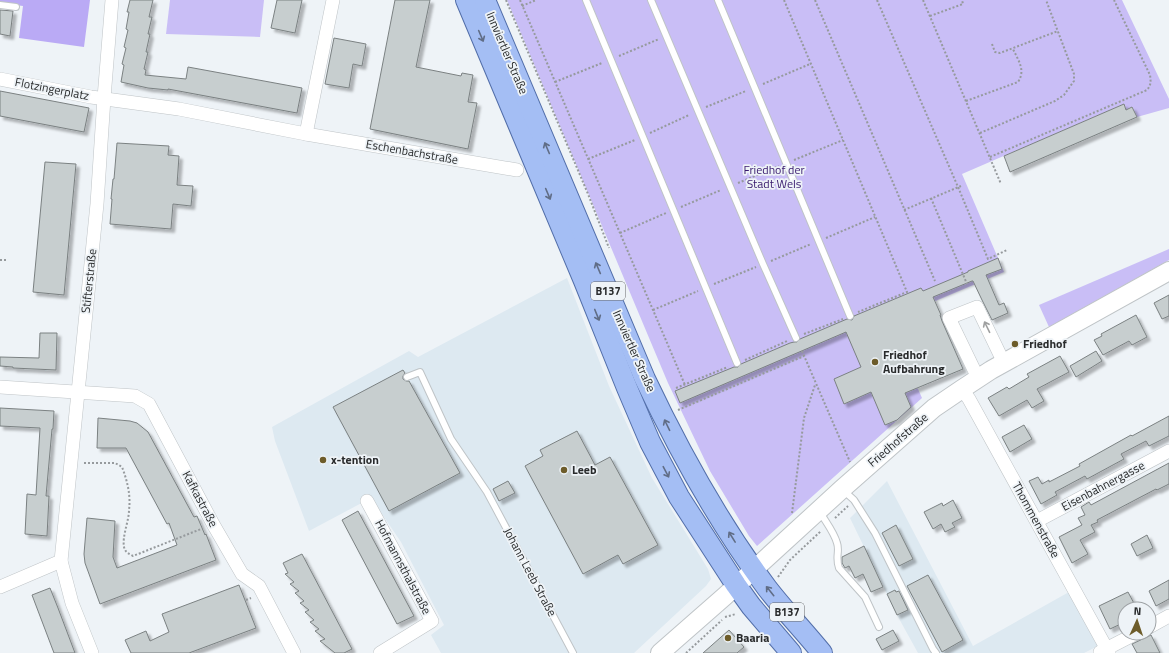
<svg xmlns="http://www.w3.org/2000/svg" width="1169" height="653" viewBox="0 0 1169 653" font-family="'Titillium Web',sans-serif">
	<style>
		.built { fill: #dde9f1 }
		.green { fill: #c9bef6 }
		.forest { fill: #baaaf5 }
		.building { fill: #c7cecf; stroke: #7b8182; filter: url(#shadow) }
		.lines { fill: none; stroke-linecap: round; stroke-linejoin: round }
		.lane-casing { stroke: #bfc4c7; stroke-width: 8 }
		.street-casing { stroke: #bfc4c7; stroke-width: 14 }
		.secondary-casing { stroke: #bfc4c7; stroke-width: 20 }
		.primary-casing { stroke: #526ea9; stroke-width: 22 }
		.path { stroke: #969a9d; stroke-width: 2; stroke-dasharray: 2 2; stroke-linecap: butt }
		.lane { stroke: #fff; stroke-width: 6 }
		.street { stroke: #fff; stroke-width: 13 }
		.secondary { stroke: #fff; stroke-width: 18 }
		.primary { stroke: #a4bef4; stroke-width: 20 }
		.oneway { stroke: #606d86 }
		.oneway2 { stroke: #9fa0a0 }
		.poi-dot { fill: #6d5c2a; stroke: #eef3f7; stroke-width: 1.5 }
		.labels { text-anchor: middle; stroke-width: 3.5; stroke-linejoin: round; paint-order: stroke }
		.shield { fill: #eef3f7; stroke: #646769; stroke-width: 1 }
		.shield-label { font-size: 11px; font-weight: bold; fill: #292b2c }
		.street-label { font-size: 12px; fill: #292b2c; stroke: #eef3f7 }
		.park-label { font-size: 12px; fill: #37186d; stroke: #eef3f7 }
		.poi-label { font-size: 12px; font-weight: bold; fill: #292b2c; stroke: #eef3f7; text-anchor: start }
	</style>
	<defs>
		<filter id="shadow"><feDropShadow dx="3.5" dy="3.5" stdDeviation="1" flood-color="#0004"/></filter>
	</defs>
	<rect width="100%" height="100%" fill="#eef3f7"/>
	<g class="built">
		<polygon points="567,278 609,386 652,478 708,569 711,579 706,586 634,653 441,653 431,635 444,625 401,542 371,498 309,531 275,441 272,427 409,351 418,357"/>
		<polygon points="887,481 973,646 1069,592 1098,646 1084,653 918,653 897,615 850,518"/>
	</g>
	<g class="green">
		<polygon points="170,0 264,0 260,37 166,34"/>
		<polygon points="507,0 1122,0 1169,99 1169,108 1137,117 1132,107 1126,110 1124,104 962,174 1004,272 888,321 922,398 757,546 749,536 710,471 668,383"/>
		<polygon points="1169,249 1169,260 1049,327 1039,305"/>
	</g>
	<polygon class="forest" points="0,0 90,0 84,47 19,38 23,6 0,3"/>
	<g class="building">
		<polygon points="130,0 153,0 149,17 152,17 148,34 150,34 146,52 148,52 144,69 146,70 145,75 186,79 188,67 302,88 297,113 168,89 168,90 148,88 121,82 124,65 122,64 126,48 124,47 128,30 126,29 129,12 127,12"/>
		<polygon points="277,0 302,0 295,33 271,28"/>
		<polygon points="395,0 430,0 416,67 461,76 462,73 473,75 468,102 477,103 468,149 370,129"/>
		<polygon points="0,10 13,11 10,36 0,34"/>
		<polygon points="334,38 366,44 362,66 353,64 349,88 325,84"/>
		<polygon points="0,91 89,108 84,132 0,116"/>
		<polygon points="1124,104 1126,110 1132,107 1137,117 1010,172 1004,156"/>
		<polygon points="117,143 169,146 168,155 179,156 177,185 193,186 191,206 173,204 171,229 110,224 112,199 111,199 113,179 114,179"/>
		<polygon points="45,162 76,164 64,295 33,292"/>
		<polygon points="998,258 1002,269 986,275 999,305 1004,303 1008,313 992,320 982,300 973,281 972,281 933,297 941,315 940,315 942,321 963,369 905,393 911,407 897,420 885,425 871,392 844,404 834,379 861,367 846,332 680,403 675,391 734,367 738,367 741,364 790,343 794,342 797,342 800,339 847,319 852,320 854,316 921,288 923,291 968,272 968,271"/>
		<polygon points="1169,295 1169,316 1162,319 1154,303"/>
		<polygon points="1136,315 1147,337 1132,345 1129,341 1103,355 1094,340 1102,336 1101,334"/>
		<polygon points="40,333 57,333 56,370 13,368 13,367 0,366 0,357 39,358"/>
		<polygon points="1096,351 1102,361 1076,377 1070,366"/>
		<polygon points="1060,356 1069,372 1037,389 1044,401 1032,408 1027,400 999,416 988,398 1007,387 1009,389 1029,377 1027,374"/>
		<polygon points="403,370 405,373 403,376 403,379 406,381 409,381 460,473 389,511 333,407"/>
		<polygon points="0,408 54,411 53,429 52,429 46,496 49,496 47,536 25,534 27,494 36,495 40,428 0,426"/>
		<polygon points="1169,416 1169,436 1149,446 1146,441 1121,454 1124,459 1087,479 1085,476 1055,492 1057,495 1041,504 1029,481 1038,477 1042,484 1049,480 1049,482 1080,466 1079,464 1131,435 1132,436"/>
		<polygon points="98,418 130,421 137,423 148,432 194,517 197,516 205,535 206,534 216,560 100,604 85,563 84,554 87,518 115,521 113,557 117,568 177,545 169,523 167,524 126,448 97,448"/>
		<polygon points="1024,425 1032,439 1010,452 1002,437"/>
		<polygon points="577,431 595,465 610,457 658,545 623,564 618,555 583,574 525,466 543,456 540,450"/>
		<polygon points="1169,463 1169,484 1157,490 1156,489 1097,520 1098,522 1091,525 1095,532 1080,540 1088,554 1072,563 1059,537 1082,525 1078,518 1085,515 1081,507 1089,502 1091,505"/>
		<polygon points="508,481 515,493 499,501 493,489"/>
		<polygon points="953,500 962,518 952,523 955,527 945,532 941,524 933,529 924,512 942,503 943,506"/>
		<polygon points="358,511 414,616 397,624 342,520"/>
		<polygon points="896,525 913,559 899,566 882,533"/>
		<polygon points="1147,535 1153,548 1137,556 1131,544"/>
		<polygon points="864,546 883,587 871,592 863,574 855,578 849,566 845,568 842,563 842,557"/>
		<polygon points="302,554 352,649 344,653 335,653 320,641 325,639 315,631 319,629 310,622 314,620 305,612 309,610 300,603 304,601 295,593 299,591 290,584 294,582 285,574 288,573 283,563"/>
		<polygon points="928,575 963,640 942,652 907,586"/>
		<polygon points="1169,580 1169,599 1156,606 1149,591"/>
		<polygon points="239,585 256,628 189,653 131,653 125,640 146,631 150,641 169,632 162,614"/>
		<polygon points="50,588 58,608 75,653 54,653 32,595"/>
		<polygon points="895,590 896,592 899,591 908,610 897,615 887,594"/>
		<polygon points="1128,592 1137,609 1125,609 1125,622 1110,629 1099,606"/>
		<polygon points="729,630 744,647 737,653 703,653"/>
		<polygon points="893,630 899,641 882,650 876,639"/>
		<polygon points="1151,635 1160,653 1137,653 1132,644"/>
	</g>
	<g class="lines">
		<defs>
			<g id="lane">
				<polyline points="586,0 737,363"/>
				<polyline points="651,0 763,264 796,338"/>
				<polyline points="718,0 850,316"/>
				<polyline points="0,5 16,7"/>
				<polyline points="407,377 420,372 451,439 487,492 573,653"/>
				<polyline points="843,490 854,500 875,533 933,649 936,653"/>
				<path d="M820,512C825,521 834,532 837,543C840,551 835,557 839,568L865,597L879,627"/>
			</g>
			<g id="street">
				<polyline points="0,79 91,97 179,109 306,134 517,170"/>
				<polyline points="306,134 333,0"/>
				<polyline points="978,378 949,318 977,307 1004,363"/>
				<polyline points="0,387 135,396 149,404 213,524 242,574 259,586 294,653"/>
				<polyline points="962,389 969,399 1109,653"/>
				<polyline points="367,501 432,621 380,653"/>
				<polyline points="1037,521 1169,451"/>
				<polyline points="0,587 61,561"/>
				<polyline points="1149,627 1169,616"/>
				<polyline points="1100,652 1137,633"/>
				<polyline points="92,653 72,603 61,561 97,204 104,98 112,0"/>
			</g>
			<polyline id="secondary" points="660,653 725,596 842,489 934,408 962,389 991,370 1169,271"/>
			<g id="primary">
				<polyline points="466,0 584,281 627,388 650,442 679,497 736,585 751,606 791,653"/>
				<path d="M485,0L645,379C680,453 718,522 767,588C784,610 804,631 822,653"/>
			</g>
		</defs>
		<use href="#lane" class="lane-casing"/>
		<use href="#street" class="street-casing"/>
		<use href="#secondary" class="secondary-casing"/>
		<use href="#primary" class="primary-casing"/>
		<g class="path">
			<polyline points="506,0 588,194 609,248"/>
			<polyline points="520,0 653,310 685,385"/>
			<polyline points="784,0 907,292 858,312"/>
			<polyline points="815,0 935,281"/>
			<polyline points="877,0 958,187 988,259 1007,250"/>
			<polyline points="923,0 1001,184"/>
			<polyline points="522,6 536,0"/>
			<polyline points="930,16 963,4 962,0"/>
			<polyline points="992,44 995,52 1000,53 1058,31"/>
			<polyline points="619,56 659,39"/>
			<polyline points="555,82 602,63"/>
			<polyline points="763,84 810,64"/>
			<path d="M966,101L1018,82C1026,70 1018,60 1013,49"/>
			<polyline points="706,107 746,91"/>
			<polyline points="650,133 689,115"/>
			<polyline points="980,133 1055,101 1064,95 1074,81 1074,74 1046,0"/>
			<path d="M990,157L1147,90C1151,85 1151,82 1150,75L1114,0"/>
			<polyline points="588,159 635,140"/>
			<polyline points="794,160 843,140"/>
			<polyline points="738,183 779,166"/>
			<polyline points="931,198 967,284"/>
			<polyline points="681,207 721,190"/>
			<polyline points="904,210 961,186"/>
			<polyline points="620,233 666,213"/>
			<polyline points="826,238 875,217"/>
			<polyline points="0,260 6,260"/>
			<polyline points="771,261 811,244"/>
			<polyline points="714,284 756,267"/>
			<polyline points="653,310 698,291"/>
			<polyline points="804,334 843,319"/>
			<polyline points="802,351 850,462"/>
			<polyline points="745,360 787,341"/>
			<polyline points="676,388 728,367"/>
			<polyline points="678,410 804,356"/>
			<path d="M84,463H115L122,467C127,480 131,495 129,510C129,521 122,536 124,547C125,552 129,554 133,556L201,529"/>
			<polyline points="792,513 804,418 815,385"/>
			<polyline points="835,518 848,506"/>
			<polyline points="778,577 790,560 821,531"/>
			<polyline points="246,600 251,598"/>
			<polyline points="725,617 736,614"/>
			<polyline points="686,653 722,620"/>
		</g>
		<use href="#lane" class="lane"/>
		<use href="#street" class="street"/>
		<use href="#secondary" class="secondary"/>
		<use href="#primary" class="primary"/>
	</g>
	<defs><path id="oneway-shaft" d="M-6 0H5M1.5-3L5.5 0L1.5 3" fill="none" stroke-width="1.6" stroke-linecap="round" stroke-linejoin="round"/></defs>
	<g class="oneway">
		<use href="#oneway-shaft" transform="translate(481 36) rotate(67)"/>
		<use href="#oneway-shaft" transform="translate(547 148) rotate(-113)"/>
		<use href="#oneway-shaft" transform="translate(548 194) rotate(67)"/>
		<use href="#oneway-shaft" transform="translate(598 268) rotate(-113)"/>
		<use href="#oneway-shaft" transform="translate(597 315) rotate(68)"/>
		<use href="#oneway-shaft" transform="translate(667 425) rotate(-116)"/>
		<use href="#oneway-shaft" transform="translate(666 472) rotate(62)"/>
		<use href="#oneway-shaft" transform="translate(732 537) rotate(-122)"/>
		<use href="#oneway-shaft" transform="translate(770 591) rotate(-129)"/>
	</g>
	<use class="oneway2" href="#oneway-shaft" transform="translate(987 327) rotate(-116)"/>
	<g class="poi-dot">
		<circle cx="1015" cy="344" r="4"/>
		<circle cx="875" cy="362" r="4"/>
		<circle cx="323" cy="460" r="4"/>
		<circle cx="564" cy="470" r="4"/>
		<circle cx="728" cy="638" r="4"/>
	</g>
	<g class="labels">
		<g class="shield">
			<rect x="591" y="282" width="34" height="18" rx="3"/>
			<rect x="770" y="603" width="34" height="18" rx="3"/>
		</g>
		<g class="shield-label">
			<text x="608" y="295">B137</text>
			<text x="787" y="616">B137</text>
		</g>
		<g class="street-label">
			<text transform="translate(507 53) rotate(67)" y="4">Innviertler Straße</text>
			<text transform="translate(52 89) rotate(11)" y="4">Flotzingerplatz</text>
			<text transform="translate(412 152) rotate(10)" y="4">Eschenbachstraße</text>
			<text transform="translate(89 281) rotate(-84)" y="4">Stifterstraße</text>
			<text transform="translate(634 351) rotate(66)" y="4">Innviertler Straße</text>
			<text transform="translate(898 440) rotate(-41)" y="4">Friedhofstraße</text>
			<text transform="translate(1103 486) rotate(-28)" y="4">Eisenbahnergasse</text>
			<text transform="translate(200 499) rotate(62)" y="4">Kafkastraße</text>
			<text transform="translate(1036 520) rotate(61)" y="4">Thommenstraße</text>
			<text transform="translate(403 567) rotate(62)" y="4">Hofmannsthalstraße</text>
			<text transform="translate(530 572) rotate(62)" y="4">Johann Leeb Straße</text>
		</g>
		<g class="park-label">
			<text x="774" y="174">Friedhof der<tspan x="774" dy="14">Stadt Wels</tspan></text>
		</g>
		<g class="poi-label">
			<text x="1023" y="348">Friedhof</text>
			<text x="883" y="359">Friedhof<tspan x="883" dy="14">Aufbahrung</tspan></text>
			<text x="331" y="464">x-tention</text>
			<text x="572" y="474">Leeb</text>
			<text x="736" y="642">Baaria</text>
		</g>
	</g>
	<g transform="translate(1137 621) rotate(3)"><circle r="19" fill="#eef3f7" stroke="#9fa3a6"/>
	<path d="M0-3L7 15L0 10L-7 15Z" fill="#6d5c2a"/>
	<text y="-6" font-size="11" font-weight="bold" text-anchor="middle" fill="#292b2c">N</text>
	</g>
</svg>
